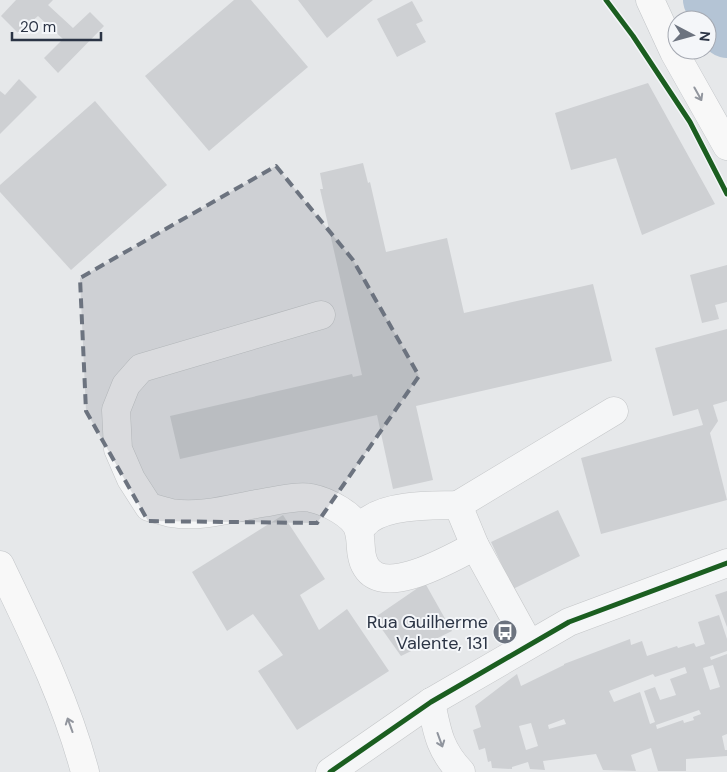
<svg xmlns="http://www.w3.org/2000/svg" width="727" height="772" viewBox="0 0 727 772" font-family="'DM Sans',sans-serif">
	<style>
		.lines { fill: none; stroke-linecap: round; stroke-linejoin: round }
		.river { stroke: #b4c4d5; stroke-width: 52 }
		.building { fill: #ced0d3; fill-rule: evenodd }
		.minor-casing { stroke: #c4c6c8; stroke-width: 29 }
		.major-casing { stroke: #c2c5c8; stroke-width: 29 }
		.minor { stroke: #f5f6f7; stroke-width: 28 }
		.major { stroke: #f8f8f8; stroke-width: 28 }
		.cycleway-casing { stroke: #f4f6f9; stroke-width: 8 }
		.cycleway { stroke: #1b5e20; stroke-width: 5 }
		.oneway { stroke: #92969e }
		.oneway2 { stroke: #90959e }
		.marked { fill: #6c737f; fill-opacity: 0.2; stroke: #6c737f; stroke-width: 4; stroke-dasharray: 10 6; stroke-linejoin: round }
		.labels { text-anchor: middle; stroke-width: 4; stroke-linejoin: round; paint-order: stroke }
		.poi-label { font-size: 18px; fill: #2b3445; stroke: #f4f6f9; text-anchor: end }
	</style>
	<rect width="100%" height="100%" fill="#e6e8ea"/>
	<g class="lines">
		<polyline class="river" points="709,0 727,32"/>
	</g>
	<g class="building">
		<polygon points="16,0 53,0 48,5 73,28 90,12 104,26 58,73 44,58 63,39 38,16 18,33 1,16"/>
		<polygon points="234,0 251,0 308,67 209,151 145,76"/>
		<polygon points="298,0 373,0 327,38"/>
		<polygon points="412,1 423,21 416,24 426,42 397,57 377,19"/>
		<polygon points="19,79 37,97 0,134 0,91 5,95"/>
		<polygon points="648,83 715,204 642,235 616,158 571,170 555,113"/>
		<polygon points="95,101 167,185 71,270 0,192 0,185"/>
		<polygon points="363,163 368,183 370,182 386,252 447,238 464,313 593,284 612,361 416,406 433,480 393,489 377,415 180,459 170,416 352,374 353,377 362,375 320,189 323,189 320,173"/>
		<polygon points="727,265 727,302 715,305 719,319 702,323 690,275"/>
		<polygon points="727,329 727,401 713,405 718,421 710,433 727,500 601,534 581,458 703,425 698,409 673,416 655,348"/>
		<polygon points="558,510 580,556 513,589 491,542"/>
		<polygon points="283,515 325,579 300,595 319,630 347,609 389,671 297,730 258,671 283,655 253,614 227,631 192,572"/>
		<polygon points="425,583 452,631 401,656 374,618"/>
		<polygon points="727,591 727,627 715,595"/>
		<path d="M719,615L727,639V651L710,657L711,660L727,654V734L722,736L725,750H727V756L686,759V771H658L651,748L631,755L636,771L603,770L596,754L543,761L545,770L530,769L528,762L512,767V769L492,768L491,761L488,762L485,748L479,750L473,730L481,727L475,706L517,674L521,686L564,665V664L630,639L631,645L642,641L647,656L677,646L678,648L694,643L696,647L705,644L698,622ZM713,665L720,687L710,690L703,668ZM685,667L687,673L670,679L676,695L660,700L655,687L644,691L655,722L650,724L640,692L614,702L609,691L653,674L655,677ZM699,710L701,714L693,717L694,720L684,723L683,720L657,729L656,725ZM564,719L566,724L549,729L548,725ZM531,723L538,746L526,750L519,726Z"/>
	</g>
	<g class="lines">
		<defs>
			<g id="minor">
				<path d="M321,315L141,368L126,385L116,410L118,449L131,479L149,507C156,509 164,511 171,513C201,518 233,508 262,503C275,501 299,495 311,498C326,501 356,515 359,532C362,543 359,554 365,565C382,600 453,557 475,546"/>
				<polyline points="458,505 614,411"/>
				<path d="M359,530C363,526 366,522 370,519C392,504 432,506 458,505L475,546L529,644"/>
				<path d="M431,702C437,731 439,749 461,772"/>
				<polyline points="330,772 431,702 569,622 727,563"/>
			</g>
			<g id="major">
				<polyline points="650,0 674,52 727,146"/>
				<path d="M0,565C32,632 66,700 85,772"/>
			</g>
		</defs>
		<use href="#minor" class="minor-casing"/>
		<use href="#major" class="major-casing"/>
		<use href="#minor" class="minor"/>
		<use href="#major" class="major"/>
		<defs>
			<g id="cycleway">
				<polyline points="606,0 633,36 690,122 727,194"/>
				<polyline points="330,772 431,702 569,622 727,563"/>
			</g>
		</defs>
		<use href="#cycleway" class="cycleway-casing"/>
		<use href="#cycleway" class="cycleway"/>
	</g>
	<defs><path id="oneway-shaft" d="M-6 0H5M1.5-3L5.5 0L1.5 3" fill="none" stroke-width="1.6" stroke-linecap="round" stroke-linejoin="round" transform="scale(1.25)"/></defs>
	<g class="oneway">
		<use href="#oneway-shaft" transform="translate(698 94) rotate(61)"/>
		<use href="#oneway-shaft" transform="translate(70 725) rotate(-110)"/>
	</g>
	<use class="oneway2" href="#oneway-shaft" transform="translate(440 740) rotate(70)"/>
	<path class="marked" d="M276,166L353,260L419,376L317,523L148,521L86,411L80,278Z"/>
	<defs>
		<symbol id="bus-disc" viewBox="-11 -11 22 22"><circle r="9.5" fill="#6c737f" stroke="#f4f6f9"/><path d="M-5-6H5V4H4V6H2V4H-2V6H-4V4H-5ZM-3.5-4V0h7V-4ZM-3.5 1.2v1.5H-2V1.2ZM2 1.2v1.5H3.5V1.2Z" fill="#fff"/></symbol>
	</defs>
	<g fill-rule="evenodd">
		<use href="#bus-disc" x="491" y="618" width="28" height="28"/>
	</g>
	<g class="labels">
		<g class="poi-label">
			<text x="488" y="628">Rua Guilherme<tspan x="488" dy="21">Valente, 131</tspan></text>
		</g>
	</g>
	<g transform="translate(692 35) rotate(96)"><circle r="24" fill="#f4f6f9" stroke="#a4a8b1"/>
	<path d="M0-4L9 19L0 12L-9 19Z" fill="#6c737f"/>
	<text y="-8" font-size="14" font-weight="bold" text-anchor="middle" fill="#2b3445">N</text>
	</g>
	<path d="M12 32v8h89v-8" fill="none" stroke="#2b3445" stroke-width="2.5"/>
	<text x="20" y="32" font-size="15" fill="#2b3445" stroke="#f4f6f9" stroke-width="4" paint-order="stroke">20 m</text>
</svg>
